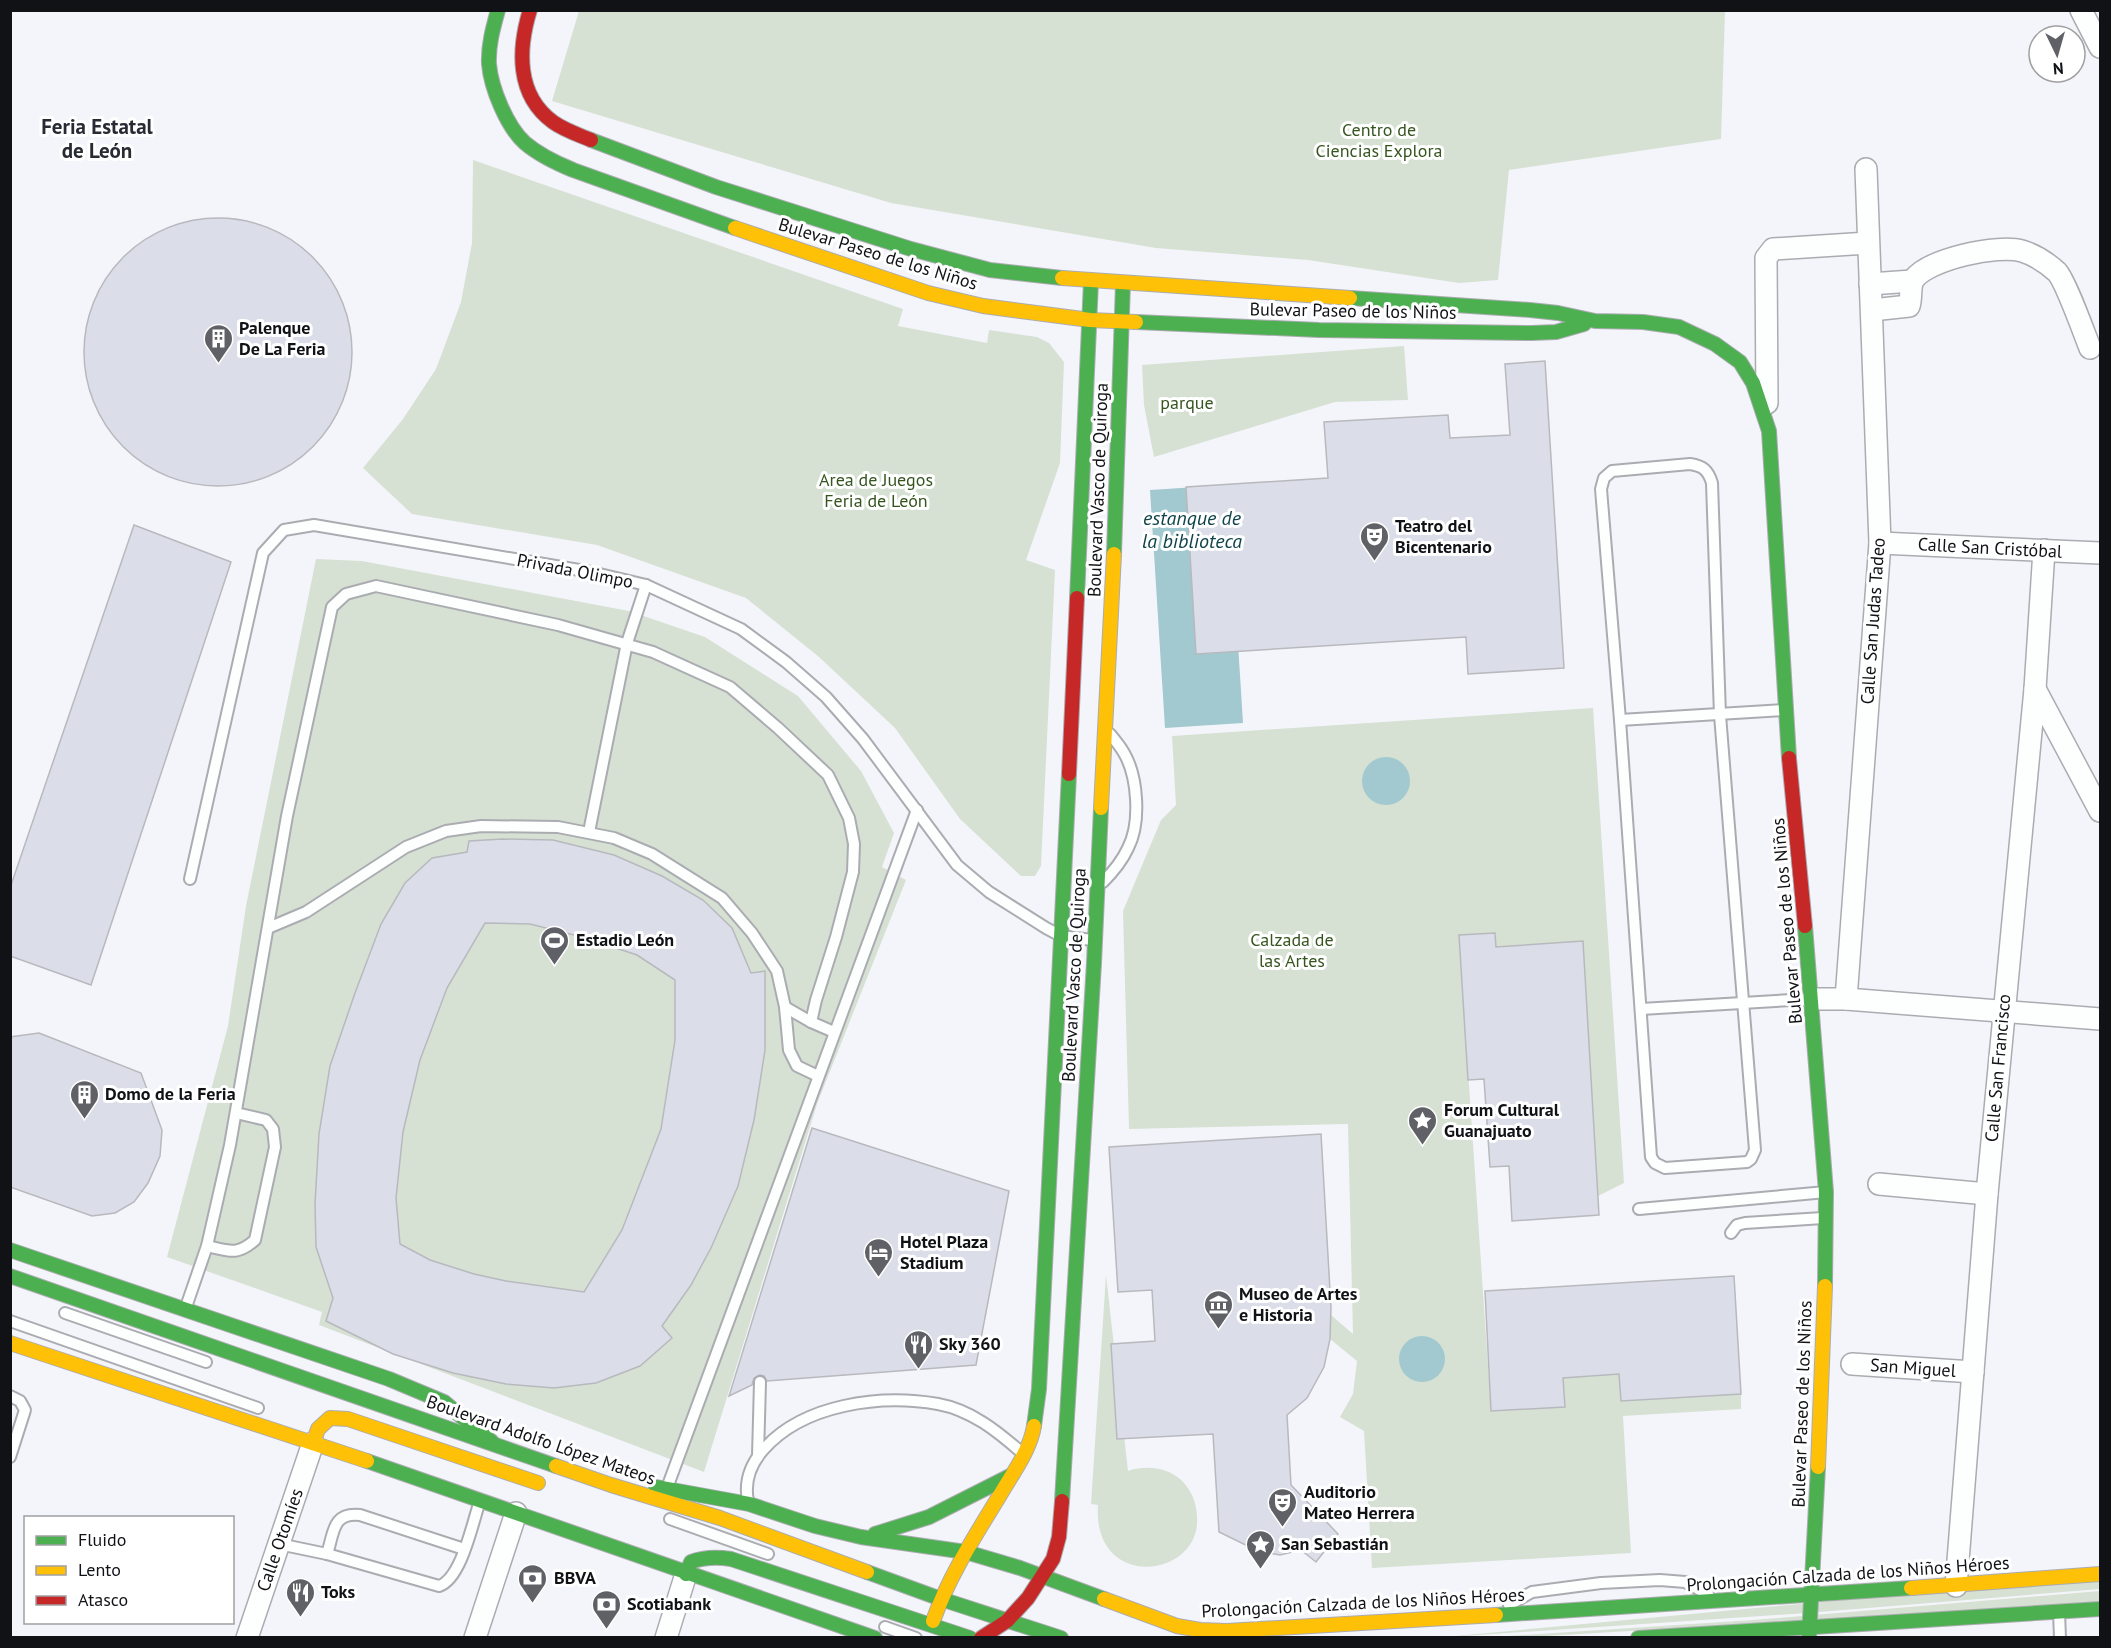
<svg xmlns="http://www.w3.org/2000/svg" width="2111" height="1648" viewBox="0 0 2111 1648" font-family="'PT Sans',sans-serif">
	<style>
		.green { fill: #d6e1d3 }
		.water { fill: #a1c9cf }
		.building { fill: #dbdee8; stroke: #b8b9be; stroke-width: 1.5; fill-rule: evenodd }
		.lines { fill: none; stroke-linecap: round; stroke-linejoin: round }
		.lane-casing { stroke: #abacb1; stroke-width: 14 }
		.street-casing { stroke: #abacb1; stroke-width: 24 }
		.fast-casing { stroke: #abacb1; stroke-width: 16 }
		.slow-casing { stroke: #abacb1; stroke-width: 16 }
		.jam-casing { stroke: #abacb1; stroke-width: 16 }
		.lane { stroke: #fdfefe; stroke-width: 10 }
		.street { stroke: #fdfefe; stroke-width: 21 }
		.fast { stroke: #4caf50; stroke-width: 14 }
		.slow { stroke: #ffc107; stroke-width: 14 }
		.jam { stroke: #c62828; stroke-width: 14 }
		.labels { text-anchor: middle; stroke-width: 6; stroke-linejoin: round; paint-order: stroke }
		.park-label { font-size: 18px; fill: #35541e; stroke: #fff }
		.street-label { font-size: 18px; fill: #111216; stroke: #fff }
		.poi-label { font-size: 18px; font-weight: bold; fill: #111216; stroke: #fff; text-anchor: start }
		.water-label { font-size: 20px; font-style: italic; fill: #0e4348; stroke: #fff }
		.quarter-label { font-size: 21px; font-weight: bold; fill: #282b33; stroke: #fff }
	</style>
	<rect width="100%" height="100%" fill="#f4f5fa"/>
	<g class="green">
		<polygon points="579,11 1725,11 1721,139 1509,170 1498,280 1459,283 1308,260 1156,248 891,203 552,101"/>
		<polygon points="473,160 903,309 898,326 987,343 989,330 1037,337 1049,343 1064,362 1060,463 1026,560 1055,570 1041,866 1035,876 1021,876 960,819 895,728 819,657 746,598 597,545 412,514 363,468 403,419 436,369 461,302 472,243"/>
		<polygon points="1404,346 1408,400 1335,402 1154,457 1144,405 1142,365"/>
		<polygon points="316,559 362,561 629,611 705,637 798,696 861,771 894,833 882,867 906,880 817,1104 704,1472 319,1325 322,1312 167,1257 228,1026 246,906"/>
		<polygon points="1593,708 1624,1183 1598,1196 1581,942 1496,947 1459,936 1491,1411 1564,1407 1562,1355 1583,1353 1584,1377 1619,1374 1621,1401 1741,1394 1741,1409 1623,1416 1631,1553 1372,1568 1364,1431 1340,1417 1353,1394 1357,1361 1330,1339 1331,1315 1353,1334 1348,1124 1129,1129 1123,911 1161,820 1176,805 1172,736"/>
		<path d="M1106,1275L1128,1471C1145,1465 1166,1467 1180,1479C1191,1489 1196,1501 1197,1516C1202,1579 1092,1592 1098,1505L1091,1504Z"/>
		<polygon points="2100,1576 2100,1589 1807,1613 1434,1638"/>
		<polygon points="2100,1591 2100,1603 1530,1637 1477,1638 1753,1620"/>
	</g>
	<g class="water">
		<polygon points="1228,485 1243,723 1165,728 1150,490"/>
		<circle cx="1386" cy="781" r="24"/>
		<circle cx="1422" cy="1359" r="23"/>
	</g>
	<g class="building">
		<circle cx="218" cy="352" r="134"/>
		<polygon points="1545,361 1564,668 1468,674 1466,637 1196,654 1186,487 1328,478 1324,422 1448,415 1450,438 1510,435 1505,364"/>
		<polygon points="134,525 231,562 91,985 10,956 10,888"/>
		<path d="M503,839L553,840L614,855L662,876L703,900L732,928L751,973L765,971V1050L754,1120L738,1186L711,1248L691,1285L662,1326L672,1338L640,1366L596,1383L554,1388L506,1384L453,1373L393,1354L326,1321L333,1298L316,1247L315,1204L319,1134L330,1066L355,993L381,924L405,883L432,858L467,852L469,841ZM485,923L530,924L582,937L637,955L675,980V1040L661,1129L622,1230L584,1292L506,1281L474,1274L430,1260L400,1244L396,1198L403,1132L420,1060L447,988Z"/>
		<polygon points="1495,933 1496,947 1583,941 1599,1215 1512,1221 1509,1166 1490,1167 1484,1079 1468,1080 1459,935"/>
		<polygon points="39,1033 141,1073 162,1130 160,1156 148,1183 134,1202 115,1213 92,1216 10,1187 10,1037"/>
		<polygon points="812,1128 1009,1191 976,1365 767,1381 764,1376 760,1375 754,1378 752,1385 729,1396"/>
		<polygon points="1321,1134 1331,1308 1330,1339 1324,1367 1307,1398 1287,1415 1291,1485 1338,1534 1316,1562 1301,1550 1280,1555 1258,1551 1219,1532 1213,1434 1117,1439 1111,1344 1155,1341 1152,1290 1118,1292 1109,1147"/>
		<polygon points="1734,1276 1741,1394 1621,1401 1619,1374 1563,1378 1565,1407 1491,1411 1485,1291"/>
	</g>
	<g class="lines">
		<defs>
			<g id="lane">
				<path d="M1690,464C1703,466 1708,470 1712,483L1720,715L1755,1150L1751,1159L1747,1162L1665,1168L1655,1163L1651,1157L1620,720L1601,489L1604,478L1612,471Z"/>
				<polyline points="1620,720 1784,710"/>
				<polyline points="589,832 627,643 646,585"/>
				<polyline points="190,879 263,553 284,530 314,525 591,572 646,585 741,629 786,662 826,697 863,739 957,865 989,892 1046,928 1061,936 1092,940"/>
				<path d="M1103,882C1113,872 1122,861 1128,848C1141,823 1138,777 1124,753C1120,746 1115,740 1110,734"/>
				<polyline points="268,928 306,912 406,847 446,831 481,826 558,827 614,838 652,854 722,898 752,933 777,971 785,1007 789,1050 797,1066 818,1076"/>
				<polyline points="785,1007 811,1022"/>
				<polyline points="1641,1009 1809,999"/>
				<polyline points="1639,1209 1826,1192"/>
				<polyline points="1731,1233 1737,1225 1745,1223 1823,1218"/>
				<path d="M207,1246C229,1251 237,1256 255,1240L275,1147L273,1129L266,1120L236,1113"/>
				<polyline points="186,1307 207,1246 230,1145 287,816 332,607 346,594 376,586 558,625 653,652 730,687 778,728 828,775 849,818 854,844 853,872 836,937 816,1000 811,1022 834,1032"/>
				<polyline points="65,1313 206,1362"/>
				<polyline points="10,1321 258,1408"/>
				<polyline points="10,1396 20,1401 25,1410 10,1457"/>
				<polyline points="758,1456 760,1382"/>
				<polyline points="667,1488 917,810"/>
				<path d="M748,1501C744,1481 750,1465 763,1450C803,1404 880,1394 938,1404C971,1410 997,1431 1021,1452"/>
				<polyline points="670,1519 768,1554"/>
				<polyline points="279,1544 327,1554"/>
				<path d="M464,1549L360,1515C332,1512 334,1533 327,1554L439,1586C461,1579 472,1525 479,1504"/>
				<polyline points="1509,1605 1532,1592 1601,1583 1660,1580 1685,1582 1708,1594"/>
				<polyline points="2059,1612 2060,1638"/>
				<polyline points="885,1627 916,1638"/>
			</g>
			<g id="street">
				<polyline points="2081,10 2100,47"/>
				<polyline points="1870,284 1912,281"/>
				<path d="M1872,310L1909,306C1912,298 1909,286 1914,279C1929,259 1998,244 2022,251C2035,255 2046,262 2057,272C2066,282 2084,333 2090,348"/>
				<polyline points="1767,403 1766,258 1773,249 1868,243"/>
				<polyline points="1880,543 2100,553"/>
				<polyline points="2035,689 2100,811"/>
				<polyline points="1812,999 1846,999 2100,1019"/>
				<polyline points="1846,999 1880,543 1866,169"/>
				<polyline points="1879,1184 1987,1194"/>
				<polyline points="1852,1364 1973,1372"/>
				<polyline points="1956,1586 1987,1194 2035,689 2044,550"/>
				<polyline points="247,1638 313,1443"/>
				<polyline points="475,1638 516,1513"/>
				<polyline points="666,1638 686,1574"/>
			</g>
			<g id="fast">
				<path d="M498,10C493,28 488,46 489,64C491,88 507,127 525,143C539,155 556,163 573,170L735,228"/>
				<polyline points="591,140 716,187 911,249 990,270 1062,278"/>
				<polyline points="1350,298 1530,310 1558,313 1595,321 1643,322 1679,327 1715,344 1740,362 1753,383 1769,431 1789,758"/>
				<polyline points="1136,322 1319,330 1532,333 1556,332 1584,324"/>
				<polyline points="1114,554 1123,283"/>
				<polyline points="1077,598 1091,281"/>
				<polyline points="1805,926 1826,1192 1825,1286"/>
				<polyline points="10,1250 389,1379 444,1402 492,1442"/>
				<polyline points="10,1276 556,1466"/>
				<polyline points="1034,1426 1039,1389 1069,774"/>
				<polyline points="367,1461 875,1638"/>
				<polyline points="656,1487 749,1504 815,1526 861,1537 966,1552 1020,1568 1104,1599"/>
				<polyline points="1062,1501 1094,963 1101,808"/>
				<polyline points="875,1534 929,1517 1012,1475"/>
				<polyline points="867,1572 941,1599 1061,1638"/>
				<path d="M686,1574L691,1562C704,1557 717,1557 731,1559L970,1638"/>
				<polyline points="1496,1615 1911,1588"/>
				<polyline points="1638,1638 2100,1609"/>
				<polyline points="1809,1638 1818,1467"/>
			</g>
			<g id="slow">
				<polyline points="735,228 928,293 983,306 1090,320 1136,322"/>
				<polyline points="1062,278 1350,298"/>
				<polyline points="1101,808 1114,554"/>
				<polyline points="10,1343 367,1461"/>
				<polyline points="313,1443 318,1429 330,1418 348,1419 538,1483"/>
				<polyline points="556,1466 611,1485 720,1518 867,1572"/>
				<polyline points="1818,1467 1825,1286"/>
				<polyline points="1911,1588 2100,1574"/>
				<polyline points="1104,1599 1177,1626 1200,1630 1227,1631 1496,1615"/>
				<path d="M933,1621C949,1576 975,1536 1000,1495C1012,1474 1030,1451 1034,1426"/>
			</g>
			<g id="jam">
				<path d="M530,10C518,49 516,95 553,122C564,130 579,135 591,140"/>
				<polyline points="1789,758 1805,926"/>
				<polyline points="1069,774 1077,598"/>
				<polyline points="981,1638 1007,1621 1028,1598 1053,1559 1059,1537 1062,1501"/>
			</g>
		</defs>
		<use href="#lane" class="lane-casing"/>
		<use href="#street" class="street-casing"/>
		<use href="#fast" class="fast-casing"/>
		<use href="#slow" class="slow-casing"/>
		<use href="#jam" class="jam-casing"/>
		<use href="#lane" class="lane"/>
		<use href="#street" class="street"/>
		<use href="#fast" class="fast"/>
		<use href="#slow" class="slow"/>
		<use href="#jam" class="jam"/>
	</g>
	<defs>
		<symbol id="building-pin" viewBox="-11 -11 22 30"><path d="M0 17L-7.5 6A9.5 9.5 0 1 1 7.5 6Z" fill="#606166" stroke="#fff"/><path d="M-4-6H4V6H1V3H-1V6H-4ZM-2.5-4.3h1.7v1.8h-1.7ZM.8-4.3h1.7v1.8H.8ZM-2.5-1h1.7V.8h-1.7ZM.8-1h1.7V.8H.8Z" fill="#fff"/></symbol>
		<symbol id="theatre-pin" viewBox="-11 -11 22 30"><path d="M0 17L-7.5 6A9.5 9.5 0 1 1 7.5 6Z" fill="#606166" stroke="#fff"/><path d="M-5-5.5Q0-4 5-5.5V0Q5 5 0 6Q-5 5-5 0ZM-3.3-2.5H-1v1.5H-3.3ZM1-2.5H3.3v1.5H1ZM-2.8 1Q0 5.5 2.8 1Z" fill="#fff"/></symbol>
		<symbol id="stadium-pin" viewBox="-11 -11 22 30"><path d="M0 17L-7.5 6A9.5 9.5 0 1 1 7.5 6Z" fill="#606166" stroke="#fff"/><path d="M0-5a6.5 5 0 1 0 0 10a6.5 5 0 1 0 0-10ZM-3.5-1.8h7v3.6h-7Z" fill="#fff"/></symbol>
		<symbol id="sight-pin" viewBox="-11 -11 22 30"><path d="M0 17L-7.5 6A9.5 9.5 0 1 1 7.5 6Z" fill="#606166" stroke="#fff"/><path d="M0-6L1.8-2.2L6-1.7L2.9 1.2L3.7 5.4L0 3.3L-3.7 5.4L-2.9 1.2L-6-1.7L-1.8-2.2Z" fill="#fff"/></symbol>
		<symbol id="hotel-pin" viewBox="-11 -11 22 30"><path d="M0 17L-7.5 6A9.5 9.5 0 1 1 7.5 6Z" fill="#606166" stroke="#fff"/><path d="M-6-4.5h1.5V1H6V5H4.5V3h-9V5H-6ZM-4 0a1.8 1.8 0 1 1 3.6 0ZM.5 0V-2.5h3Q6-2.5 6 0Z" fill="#fff"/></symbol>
		<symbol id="museum-pin" viewBox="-11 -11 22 30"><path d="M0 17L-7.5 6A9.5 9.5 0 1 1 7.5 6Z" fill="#606166" stroke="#fff"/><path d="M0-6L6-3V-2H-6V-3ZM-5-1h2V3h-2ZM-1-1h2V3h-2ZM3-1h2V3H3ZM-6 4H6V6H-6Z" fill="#fff"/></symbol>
		<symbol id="restaurant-pin" viewBox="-11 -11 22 30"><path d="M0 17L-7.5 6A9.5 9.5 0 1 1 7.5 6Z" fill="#606166" stroke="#fff"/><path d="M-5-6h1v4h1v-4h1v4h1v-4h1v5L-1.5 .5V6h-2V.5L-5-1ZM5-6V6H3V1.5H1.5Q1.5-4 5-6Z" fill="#fff"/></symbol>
		<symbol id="bank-pin" viewBox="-11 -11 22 30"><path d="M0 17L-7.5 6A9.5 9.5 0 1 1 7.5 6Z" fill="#606166" stroke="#fff"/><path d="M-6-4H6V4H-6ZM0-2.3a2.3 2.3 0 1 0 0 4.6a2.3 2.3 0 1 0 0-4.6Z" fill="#fff"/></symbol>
	</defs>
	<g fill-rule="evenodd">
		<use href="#building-pin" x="202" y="322" width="33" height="45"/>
		<use href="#theatre-pin" x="1358" y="520" width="33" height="45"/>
		<use href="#stadium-pin" x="538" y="924" width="33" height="45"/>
		<use href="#building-pin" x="68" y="1078" width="33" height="45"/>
		<use href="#sight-pin" x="1406" y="1104" width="33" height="45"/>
		<use href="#hotel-pin" x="862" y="1236" width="33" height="45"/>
		<use href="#museum-pin" x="1202" y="1288" width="33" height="45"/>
		<use href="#restaurant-pin" x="902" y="1328" width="33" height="45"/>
		<use href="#theatre-pin" x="1266" y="1486" width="33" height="45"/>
		<use href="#sight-pin" x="1244" y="1528" width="33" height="45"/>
		<use href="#bank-pin" x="516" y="1562" width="33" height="45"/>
		<use href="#restaurant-pin" x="284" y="1576" width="33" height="45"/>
		<use href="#bank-pin" x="590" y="1588" width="33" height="45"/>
	</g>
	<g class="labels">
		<g class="park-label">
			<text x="1379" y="136">Centro de<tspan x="1379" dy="21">Ciencias Explora</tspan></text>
			<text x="1187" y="409">parque</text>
			<text x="876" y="486">Area de Juegos<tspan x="876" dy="21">Feria de León</tspan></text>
			<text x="1292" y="946">Calzada de<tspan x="1292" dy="21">las Artes</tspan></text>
		</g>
		<g class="street-label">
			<text transform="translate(878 254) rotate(17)" y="6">Bulevar Paseo de los Niños</text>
			<text transform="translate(1353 311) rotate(1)" y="6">Bulevar Paseo de los Niños</text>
			<text transform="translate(1098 490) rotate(-88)" y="6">Boulevard Vasco de Quiroga</text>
			<text transform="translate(1990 548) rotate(3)" y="6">Calle San Cristóbal</text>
			<text transform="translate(575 571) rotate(11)" y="6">Privada Olimpo</text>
			<text transform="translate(1873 621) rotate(-86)" y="6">Calle San Judas Tadeo</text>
			<text transform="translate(1787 921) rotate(-95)" y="6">Bulevar Paseo de los Niños</text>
			<text transform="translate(1074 975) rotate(-87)" y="6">Boulevard Vasco de Quiroga</text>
			<text transform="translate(1998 1068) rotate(-85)" y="6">Calle San Francisco</text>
			<text transform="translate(1913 1368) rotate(4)" y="6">San Miguel</text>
			<text transform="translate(1802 1404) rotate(-88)" y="6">Bulevar Paseo de los Niños</text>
			<text transform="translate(541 1440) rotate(19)" y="6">Boulevard Adolfo López Mateos</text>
			<text transform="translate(280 1540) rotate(-71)" y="6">Calle Otomíes</text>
			<text transform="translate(1848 1574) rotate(-4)" y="6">Prolongación Calzada de los Niños Héroes</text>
			<text transform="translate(1363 1603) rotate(-3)" y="6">Prolongación Calzada de los Niños Héroes</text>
		</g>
		<g class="poi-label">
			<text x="239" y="334">Palenque<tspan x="239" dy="21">De La Feria</tspan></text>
			<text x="1395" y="532">Teatro del<tspan x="1395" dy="21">Bicentenario</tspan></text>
			<text x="576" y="946">Estadio León</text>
			<text x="105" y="1100">Domo de la Feria</text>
			<text x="1444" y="1116">Forum Cultural<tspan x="1444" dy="21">Guanajuato</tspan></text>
			<text x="900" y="1248">Hotel Plaza<tspan x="900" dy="21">Stadium</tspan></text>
			<text x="1239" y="1300">Museo de Artes<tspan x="1239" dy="21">e Historia</tspan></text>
			<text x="939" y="1350">Sky 360</text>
			<text x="1304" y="1498">Auditorio<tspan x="1304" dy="21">Mateo Herrera</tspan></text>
			<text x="1281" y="1550">San Sebastián</text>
			<text x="554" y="1584">BBVA</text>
			<text x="321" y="1598">Toks</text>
			<text x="627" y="1610">Scotiabank</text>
		</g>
		<g class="water-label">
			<text x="1192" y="525">estanque de<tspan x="1192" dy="23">la biblioteca</tspan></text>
		</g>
		<g class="quarter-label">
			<text x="97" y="134">Feria Estatal<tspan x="97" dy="24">de León</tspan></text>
		</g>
	</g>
	<rect width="2111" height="1648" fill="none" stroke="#111216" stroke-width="24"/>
	<rect x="24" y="1516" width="210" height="108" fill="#ffffff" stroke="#a0a0a2" stroke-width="1.5"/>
	<rect x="36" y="1536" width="30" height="9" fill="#4caf50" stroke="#a0a0a2" stroke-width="1.5"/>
	<text x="78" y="1546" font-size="18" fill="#111216">Fluido</text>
	<rect x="36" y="1566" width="30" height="9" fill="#ffc107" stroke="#a0a0a2" stroke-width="1.5"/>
	<text x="78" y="1576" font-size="18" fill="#111216">Lento</text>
	<rect x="36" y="1596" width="30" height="9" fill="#c62828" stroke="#a0a0a2" stroke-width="1.5"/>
	<text x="78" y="1606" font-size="18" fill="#111216">Atasco</text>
	<g transform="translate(2057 54) rotate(175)"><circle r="28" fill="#ffffff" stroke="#a0a0a2" stroke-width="1.5"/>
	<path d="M0-4.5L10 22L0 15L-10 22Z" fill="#606166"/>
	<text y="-9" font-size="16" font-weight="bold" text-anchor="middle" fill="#111216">N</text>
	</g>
</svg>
